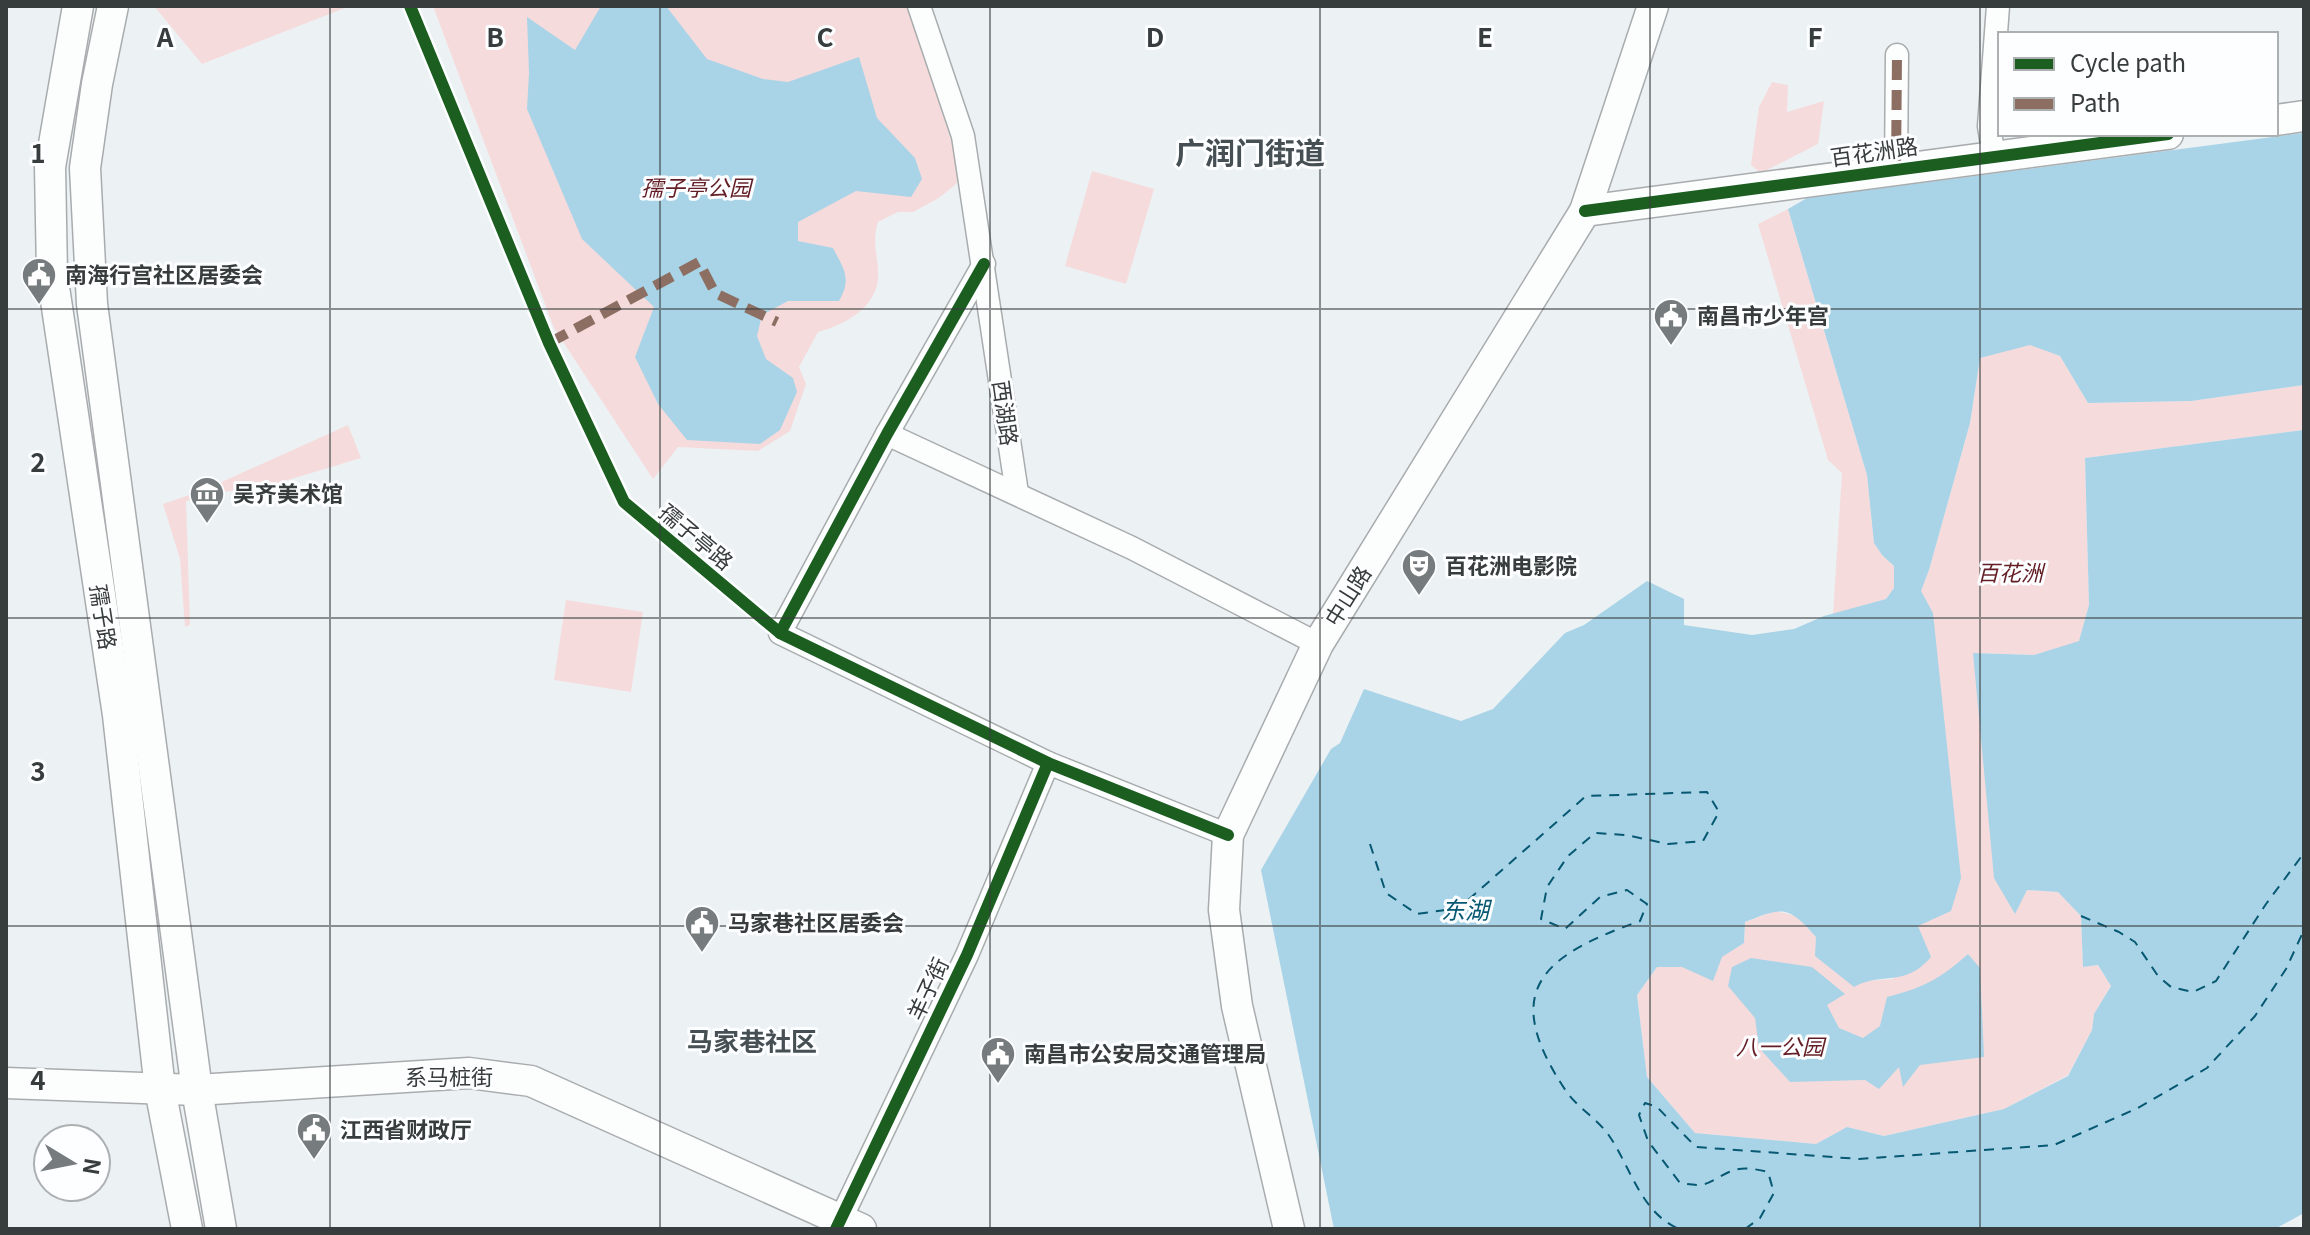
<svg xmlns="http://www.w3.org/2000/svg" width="2310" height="1235" viewBox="0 0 2310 1235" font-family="Georgia,'Noto Sans SC',serif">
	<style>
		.green { fill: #f6dbdc }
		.water { fill: #a9d4e7 }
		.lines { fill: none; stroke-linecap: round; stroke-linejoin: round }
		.ferry { stroke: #075872; stroke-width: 2; stroke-dasharray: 10 8; stroke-linecap: butt }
		.street-casing { stroke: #a8acae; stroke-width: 25 }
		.secondary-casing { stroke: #a8acae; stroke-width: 33 }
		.street { stroke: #fcfdfd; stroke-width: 22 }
		.secondary { stroke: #fcfdfd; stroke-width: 30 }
		.quiet { stroke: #8d6e63; stroke-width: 10; stroke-dasharray: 20 10; stroke-linecap: butt }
		.cycleway-casing { stroke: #fcfeff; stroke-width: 17 }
		.cycleway { stroke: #1b5e20; stroke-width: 12 }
		.grid { fill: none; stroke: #373c3d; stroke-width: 2; stroke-opacity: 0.55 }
		.labels { text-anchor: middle; stroke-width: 6; stroke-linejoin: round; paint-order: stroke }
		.street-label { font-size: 22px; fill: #373c3d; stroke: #fcfeff }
		.park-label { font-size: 22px; font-style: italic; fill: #631d24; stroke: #fcfeff }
		.poi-label { font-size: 22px; font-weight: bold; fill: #373c3d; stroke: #fcfeff; text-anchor: start }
		.water-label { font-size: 24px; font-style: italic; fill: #075872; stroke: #fcfeff }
		.quarter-label { font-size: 26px; font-weight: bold; fill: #464f53; stroke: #fcfeff }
		.district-label { font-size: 30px; font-weight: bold; fill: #464f53; stroke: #fcfeff }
		.grid-label { font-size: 26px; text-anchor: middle; font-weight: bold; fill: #373c3d; stroke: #fcfeff; stroke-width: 6; stroke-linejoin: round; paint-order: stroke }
	</style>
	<rect width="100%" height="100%" fill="#ecf1f4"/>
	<g class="green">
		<polygon points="154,6 350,6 202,64"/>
		<path d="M433,6H910L961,173L956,184L939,198L913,212H898L878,222C871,244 879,256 878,278C876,308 844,325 818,332L799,367L806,384L790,431L758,451L678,447L653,479L554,328Z"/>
		<polygon points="1772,82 1788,85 1787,112 1824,101 1818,144 1761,173 1751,165 1759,107"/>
		<polygon points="1092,171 1154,189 1126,284 1065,266"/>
		<polygon points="1788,209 1867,475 1874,543 1882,555 1894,566 1894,588 1886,599 1833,615 1842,473 1828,460 1758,224"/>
		<path d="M2030,344L2060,356L2088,403L2191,401L2304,385V430L2085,458L2089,605L2079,642L2034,655L1973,653L2014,914L2027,890L2058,892L2081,916L2083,967L2098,965L2111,986L2094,1014L2092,1030L2068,1075L2004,1109L1884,1136L1847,1127L1816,1144L1695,1133L1647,1077L1637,995L1657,967C1689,967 1716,960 1744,943L1745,922L1775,911L1797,916L1816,937L1864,981L1893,979L1918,926L1920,592L1929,570L1970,423L1980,358Z"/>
		<polygon points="348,425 361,458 278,483 241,483 241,490 221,492 221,496 186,501 190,625 185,627 180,559 163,504 204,490"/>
		<polygon points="566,600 643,612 631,692 554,680"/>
	</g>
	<g class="water">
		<path d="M601,6H666L707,59L763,79L788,82L859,57L877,118L915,158L922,179L911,197L856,191L798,222V241L833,248C844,269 852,279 839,301H788L762,315L757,336L766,359L793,378L797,392L780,430L760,444L687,440L658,404L635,357L654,307L582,239L527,109L529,73L527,17L575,50Z"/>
		<path d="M2304,133V385L2191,401L2088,403L2060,356L2030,345L1980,358L1970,423L1929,570L1921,591L1933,613L1961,878L1951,911L1918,926L1931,957C1905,988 1882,971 1854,987L1815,956L1816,937C1788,905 1783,907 1745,922L1744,943L1722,957L1713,981L1682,967H1657L1637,995L1647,1077L1695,1133L1816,1144L1847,1127L1884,1136L2004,1109L2068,1076L2092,1030L2094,1014L2111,986L2098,965L2083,967L2081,916L2058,892L2027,890L2015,914L1994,878L1973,653L2034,655L2079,641L2089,605L2085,458L2304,430V1213L2275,1229H1334L1261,870L1331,749L1340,743L1364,689L1461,721L1493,709L1565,633L1584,625L1647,581L1684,599V625L1752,635L1794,629L1824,616L1886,599L1894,588V566L1882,555L1874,543L1867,475L1788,209L1807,198Z"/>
		<path d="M1968,954L1980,968L1984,1057L1920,1065L1903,1087L1899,1067L1879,1089L1865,1080L1790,1082L1759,1048L1755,1018L1728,986L1732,967L1751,958L1812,967L1845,994L1827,1005L1839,1028L1863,1038L1880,1026L1887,997C1923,988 1940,979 1968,954Z"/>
	</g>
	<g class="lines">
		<g class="ferry">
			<path d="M1370,844L1386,893L1417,914L1459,908L1586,796L1707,792L1719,812L1703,841L1668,844L1626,835L1595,833L1568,856L1547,887L1541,919L1565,929L1600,897L1627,890L1647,904L1640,921C1541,956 1499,991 1566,1091C1577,1107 1596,1118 1608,1134C1631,1167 1640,1212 1679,1229"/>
			<polyline points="2081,916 2119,932 2135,942 2158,976 2171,987 2193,992 2216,981 2266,904 2304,853"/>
			<path d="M1745,1229L1760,1218L1774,1193L1768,1172C1755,1169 1742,1166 1729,1172C1706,1183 1709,1188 1680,1183L1648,1141L1639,1115L1645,1103L1657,1107L1696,1147L1859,1159L2054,1145L2138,1108L2207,1068L2255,1016L2286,969L2304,930"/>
		</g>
		<defs>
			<g id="street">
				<polyline points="919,6 963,136 1017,493"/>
				<polyline points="1994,157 1989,126 1998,6"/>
				<polyline points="1896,170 1897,55"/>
				<polyline points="984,264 887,434 780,633 1048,763 1228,835"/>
				<polyline points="887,434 1132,548 1318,644"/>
				<polyline points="836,1229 967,955 1048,763"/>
			</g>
			<g id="secondary">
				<polyline points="78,6 50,167 52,274 118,715 160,1089 187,1229"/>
				<polyline points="113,6 97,84 85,168 92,304 197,1090 221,1229"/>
				<polyline points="2276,120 2304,116"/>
				<polyline points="1585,211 2168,134"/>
				<polyline points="6,1083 197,1090 469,1073 531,1081 861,1229"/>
				<polyline points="1289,1229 1237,1006 1224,910 1228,835 1318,644 1585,211 1653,6"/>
			</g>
		</defs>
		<use href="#street" class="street-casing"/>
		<use href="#secondary" class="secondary-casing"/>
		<use href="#street" class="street"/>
		<use href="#secondary" class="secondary"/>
		<g class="quiet">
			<polyline points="1896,170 1897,55"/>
			<polyline points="549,343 699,262 715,293 777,322"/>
		</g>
		<defs>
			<g id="cycleway">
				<polyline points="410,6 549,343 624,502 780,633 1048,763 1228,835"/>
				<polyline points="1585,211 2168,134"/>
				<polyline points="780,633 887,434 984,264"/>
				<polyline points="836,1229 967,955 1048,763"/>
			</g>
		</defs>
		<use href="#cycleway" class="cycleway-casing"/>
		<use href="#cycleway" class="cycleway"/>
	</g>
	<path class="grid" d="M330,6V1229M660,6V1229M990,6V1229M1320,6V1229M1650,6V1229M1980,6V1229M6,309H2304M6,618H2304M6,926H2304"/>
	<defs>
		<symbol id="civic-pin" viewBox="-11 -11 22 30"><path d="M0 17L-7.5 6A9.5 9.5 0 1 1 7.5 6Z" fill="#767b7d" stroke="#fcfeff"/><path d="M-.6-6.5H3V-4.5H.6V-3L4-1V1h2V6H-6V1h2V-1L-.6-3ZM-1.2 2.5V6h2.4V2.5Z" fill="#fff"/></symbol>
		<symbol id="museum-pin" viewBox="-11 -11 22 30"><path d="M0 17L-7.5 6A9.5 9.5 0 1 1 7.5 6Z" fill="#767b7d" stroke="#fcfeff"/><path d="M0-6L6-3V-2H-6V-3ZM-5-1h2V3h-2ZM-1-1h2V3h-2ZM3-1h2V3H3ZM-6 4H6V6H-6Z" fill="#fff"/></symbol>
		<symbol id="theatre-pin" viewBox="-11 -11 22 30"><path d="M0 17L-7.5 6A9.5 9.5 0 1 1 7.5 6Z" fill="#767b7d" stroke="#fcfeff"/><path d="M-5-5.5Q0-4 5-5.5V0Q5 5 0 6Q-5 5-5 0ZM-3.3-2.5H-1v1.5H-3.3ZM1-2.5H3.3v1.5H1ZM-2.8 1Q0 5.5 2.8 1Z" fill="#fff"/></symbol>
	</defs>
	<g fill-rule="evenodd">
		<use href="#civic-pin" x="19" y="255" width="40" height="54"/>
		<use href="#civic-pin" x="1651" y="296" width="40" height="54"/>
		<use href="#museum-pin" x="187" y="474" width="40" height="54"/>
		<use href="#theatre-pin" x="1399" y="546" width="40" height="54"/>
		<use href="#civic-pin" x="682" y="903" width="40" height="54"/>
		<use href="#civic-pin" x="978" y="1034" width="40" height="54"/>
		<use href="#civic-pin" x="294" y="1110" width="40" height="54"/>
	</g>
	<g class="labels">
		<g class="street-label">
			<text transform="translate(1874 152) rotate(-8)" y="8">百花洲路</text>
			<text transform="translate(1005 413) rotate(82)" y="8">西湖路</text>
			<text transform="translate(696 537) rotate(40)" y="8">孺子亭路</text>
			<text transform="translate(1348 596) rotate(-58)" y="8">中山路</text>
			<text transform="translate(103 617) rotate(81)" y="8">孺子路</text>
			<text transform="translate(928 989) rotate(-65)" y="8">羊子街</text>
			<text x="449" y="1085">系马桩街</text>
		</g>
		<g class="park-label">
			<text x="696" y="196">孺子亭公园</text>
			<text x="2010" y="581">百花洲</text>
			<text x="1780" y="1055">八一公园</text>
		</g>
		<g class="poi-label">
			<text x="65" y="283">南海行宫社区居委会</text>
			<text x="1697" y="324">南昌市少年宫</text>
			<text x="233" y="502">吴齐美术馆</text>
			<text x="1445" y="574">百花洲电影院</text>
			<text x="728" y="931">马家巷社区居委会</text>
			<text x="1024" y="1062">南昌市公安局交通管理局</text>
			<text x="340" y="1138">江西省财政厅</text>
		</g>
		<g class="water-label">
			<text x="1465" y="919">东湖</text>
		</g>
		<g class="quarter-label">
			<text x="752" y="1051">马家巷社区</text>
		</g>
		<g class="district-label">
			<text x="1250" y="164">广润门街道</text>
		</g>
	</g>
	<g class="grid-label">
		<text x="165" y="47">A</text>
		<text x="495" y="47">B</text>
		<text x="825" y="47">C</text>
		<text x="1155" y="47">D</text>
		<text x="1485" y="47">E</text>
		<text x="1815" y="47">F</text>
		<text x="38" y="163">1</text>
		<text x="38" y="472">2</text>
		<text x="38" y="781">3</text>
		<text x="38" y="1090">4</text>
	</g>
	<rect width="2310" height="1235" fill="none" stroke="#373c3d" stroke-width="16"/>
	<rect x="1998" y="32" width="280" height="104" fill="#fcfeff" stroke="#adb0b1" stroke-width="2"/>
	<rect x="2014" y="58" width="40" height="12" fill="#1b5e20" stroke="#adb0b1" stroke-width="2"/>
	<text x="2070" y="72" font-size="24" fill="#373c3d">Cycle path</text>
	<rect x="2014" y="98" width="40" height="12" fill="#8d6e63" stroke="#adb0b1" stroke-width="2"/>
	<text x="2070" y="112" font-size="24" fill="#373c3d">Path</text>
	<g transform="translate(72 1163) rotate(100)"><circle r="38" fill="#fcfeff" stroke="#adb0b1" stroke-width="2"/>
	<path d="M0-6L14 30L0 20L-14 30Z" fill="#767b7d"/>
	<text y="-12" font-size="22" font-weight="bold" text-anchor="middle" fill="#373c3d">N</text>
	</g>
</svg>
